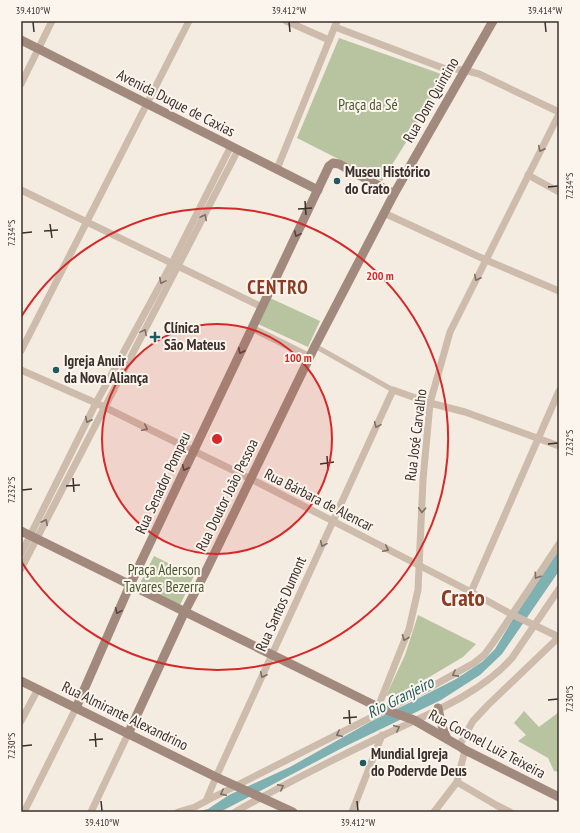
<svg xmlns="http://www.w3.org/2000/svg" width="580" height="833" viewBox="0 0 580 833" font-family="'PT Sans Narrow',sans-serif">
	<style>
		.green { fill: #b8c4a0 }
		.water { fill: #7fb0b2 }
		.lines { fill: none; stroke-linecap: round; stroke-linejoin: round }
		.pedestrian { stroke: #cdbbac; stroke-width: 5 }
		.minor { stroke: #cdbbac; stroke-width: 7 }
		.secondary { stroke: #a18a7d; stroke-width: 9 }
		.oneway { stroke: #7d6f65 }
		.oneway2 { stroke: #544640 }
		.ticks { fill: none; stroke: #3b302b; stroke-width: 1.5 }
		.ring { fill: none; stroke: #d62828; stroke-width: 2 }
		.poi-dot { fill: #1f5a5e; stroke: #fbf5ee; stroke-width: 1.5 }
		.labels { text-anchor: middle; stroke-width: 4; stroke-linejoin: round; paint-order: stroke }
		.street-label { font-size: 15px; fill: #3b302b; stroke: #fbf5ee }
		.park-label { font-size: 15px; fill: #4a5a2e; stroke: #fbf5ee }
		.poi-label { font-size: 15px; font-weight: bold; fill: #3b302b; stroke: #fbf5ee; text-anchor: start }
		.water-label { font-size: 16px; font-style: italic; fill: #1f5a5e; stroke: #fbf5ee }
		.district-label { font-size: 19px; font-weight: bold; letter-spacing: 1px; fill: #8c3b22; stroke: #fbf5ee }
		.town-label { font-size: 23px; font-weight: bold; fill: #8c3b22; stroke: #fbf5ee }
		.centre { fill: #d62828; stroke: #fbf5ee; stroke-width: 2 }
		.ring-label { font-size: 12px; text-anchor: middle; font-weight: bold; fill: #d62828; stroke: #fbf5ee; stroke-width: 4; stroke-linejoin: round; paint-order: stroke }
		.neatline { fill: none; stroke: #3b302b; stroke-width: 1.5 }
		.ticks-label { font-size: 10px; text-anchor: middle; fill: #3b302b }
	</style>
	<rect width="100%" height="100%" fill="#f4ebe1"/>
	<g class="green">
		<polygon points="339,38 447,76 382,181 297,138"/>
		<polygon points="270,298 320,321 308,347 258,324"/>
		<polygon points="154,556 194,576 180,605 139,585"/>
		<polygon points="418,615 476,644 463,657 431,676 394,697 386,696 405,655"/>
		<polygon points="524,711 539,727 559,712 559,772 554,771 548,758 518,741 526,735 514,723"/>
	</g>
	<polygon class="water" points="559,550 559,571 502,654 480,675 441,700 344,747 220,812 196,812 208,809 229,795 290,767 370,722 411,702 456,679 482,662 495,649 513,619"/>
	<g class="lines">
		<polyline class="pedestrian" points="315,346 393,390"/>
		<g class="minor">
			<polyline points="286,21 329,40"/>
			<polyline points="335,27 443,68 464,70 479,74 559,112"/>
			<polyline points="21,84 52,21"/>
			<polyline points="277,169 337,21"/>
			<polyline points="528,175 559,192"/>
			<polyline points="21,190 262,307"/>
			<polyline points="384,213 486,260 559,291"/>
			<polyline points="252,328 310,357"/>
			<polyline points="21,351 189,21"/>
			<polyline points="21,370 96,403 251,479 471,592 511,614 559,637"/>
			<polyline points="21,554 96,403 172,263 231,146"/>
			<polyline points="21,569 238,150"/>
			<polyline points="471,592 559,391"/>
			<polyline points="378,707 409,629 418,590 423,480 430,403 450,332 559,114"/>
			<polyline points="21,721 38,689"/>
			<polyline points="459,746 473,721 488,705 559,637"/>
			<polyline points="457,782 496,805 510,812"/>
			<polyline points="206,801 431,687 474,663 484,655 493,643 559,544"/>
			<polyline points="24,812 76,708"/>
			<polyline points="91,812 128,734"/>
			<polyline points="178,812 195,807 206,801 216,777 393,390 430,403 465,412 559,446"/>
			<path d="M235,812C283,785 334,759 384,735C428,714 479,695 512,658L559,589"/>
			<polyline points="352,812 382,735"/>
			<polyline points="434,812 457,782 465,750"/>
		</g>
		<g class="secondary">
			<polyline points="21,40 318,190"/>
			<polyline points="21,531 378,707 414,720 459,746 465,750 559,797"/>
			<polyline points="21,681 216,777 293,812"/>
			<polyline points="76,708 130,585 329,166 333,163 339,164 394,194"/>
			<polyline points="438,708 441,723 447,739"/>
			<polyline points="128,734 184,613 205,573 315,346 394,194 493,21"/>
		</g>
	</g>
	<defs><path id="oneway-chevron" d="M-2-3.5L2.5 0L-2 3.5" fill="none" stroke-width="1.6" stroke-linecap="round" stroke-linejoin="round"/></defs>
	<g class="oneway">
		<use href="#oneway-chevron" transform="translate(541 149) rotate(117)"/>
		<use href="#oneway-chevron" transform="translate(204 217) rotate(-63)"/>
		<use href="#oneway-chevron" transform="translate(477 278) rotate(117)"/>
		<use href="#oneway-chevron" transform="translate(162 281) rotate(118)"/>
		<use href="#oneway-chevron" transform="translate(144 332) rotate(-62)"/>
		<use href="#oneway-chevron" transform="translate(88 420) rotate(117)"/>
		<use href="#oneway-chevron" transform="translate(377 425) rotate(114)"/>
		<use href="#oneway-chevron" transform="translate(145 428) rotate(26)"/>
		<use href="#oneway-chevron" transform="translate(422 510) rotate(93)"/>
		<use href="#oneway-chevron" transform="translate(45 522) rotate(-63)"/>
		<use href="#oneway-chevron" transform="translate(323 544) rotate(114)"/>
		<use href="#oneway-chevron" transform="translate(386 549) rotate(27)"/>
		<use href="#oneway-chevron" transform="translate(537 576) rotate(124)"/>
		<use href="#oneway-chevron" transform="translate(405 638) rotate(112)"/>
		<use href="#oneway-chevron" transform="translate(455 674) rotate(151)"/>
		<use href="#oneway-chevron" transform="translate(263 675) rotate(115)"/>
		<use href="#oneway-chevron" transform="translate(397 728) rotate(-25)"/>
		<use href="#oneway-chevron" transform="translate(339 734) rotate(153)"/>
		<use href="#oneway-chevron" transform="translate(281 787) rotate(-27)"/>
		<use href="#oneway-chevron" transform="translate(223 793) rotate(154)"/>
	</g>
	<g class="oneway2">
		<use href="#oneway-chevron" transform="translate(297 234) rotate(115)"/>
		<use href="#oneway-chevron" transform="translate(241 351) rotate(115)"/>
		<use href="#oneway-chevron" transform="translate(185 468) rotate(115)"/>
		<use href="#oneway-chevron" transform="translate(118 611) rotate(114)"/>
	</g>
	<path class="ticks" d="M33,22L34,32M289,22L290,32M545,22L546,32M548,187L558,186M305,201L306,215M298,209L312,208M50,224L52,238M44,231L58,230M22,233L32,232M548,444L558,443M327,456L328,470M320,464L334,462M73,478L74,492M66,486L80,485M22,490L32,489M548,700L558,699M349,710L350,724M343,718L357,717M95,733L96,747M89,740L103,739M22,746L32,745M101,801L102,811M357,801L358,811"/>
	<circle cx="217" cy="439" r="115" fill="#d62828" fill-opacity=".12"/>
	<g class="ring">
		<circle cx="217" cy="439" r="115"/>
		<path d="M21 317A231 231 0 1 1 21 561"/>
	</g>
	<g class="poi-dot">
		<circle cx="337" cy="181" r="4"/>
		<path d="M153 331h4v4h4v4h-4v4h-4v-4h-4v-4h4z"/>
		<circle cx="56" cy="370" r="4"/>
		<circle cx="363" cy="763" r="4"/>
	</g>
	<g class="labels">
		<g class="street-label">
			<text transform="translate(431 100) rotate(-60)" y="5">Rua Dom Quintino</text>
			<text transform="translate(176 103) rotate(27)" y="5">Avenida Duque de Caxias</text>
			<text transform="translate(416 435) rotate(-83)" y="5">Rua José Carvalho</text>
			<text transform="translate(163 483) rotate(-65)" y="5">Rua Senador Pompeu</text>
			<text transform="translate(227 495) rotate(-64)" y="5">Rua Doutor João Pessoa</text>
			<text transform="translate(319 500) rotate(27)" y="5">Rua Bárbara de Alencar</text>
			<text transform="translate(281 604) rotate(-66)" y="5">Rua Santos Dumont</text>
			<text transform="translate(125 716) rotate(26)" y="5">Rua Almirante Alexandrino</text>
			<text transform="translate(487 744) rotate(28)" y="5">Rua Coronel Luiz Teixeira</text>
		</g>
		<g class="park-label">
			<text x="368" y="110">Praça da Sé</text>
			<text x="164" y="575">Praça Aderson<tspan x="164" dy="17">Tavares Bezerra</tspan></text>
		</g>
		<g class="poi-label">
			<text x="345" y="177">Museu Histórico<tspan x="345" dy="17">do Crato</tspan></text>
			<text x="164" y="333">Clínica<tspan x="164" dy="17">São Mateus</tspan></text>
			<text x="64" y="366">Igreja Anuir<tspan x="64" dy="17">da Nova Aliança</tspan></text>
			<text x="371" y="759">Mundial Igreja<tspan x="371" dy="17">do Podervde Deus</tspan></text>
		</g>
		<g class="water-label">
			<text transform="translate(400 697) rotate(-27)" y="6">Rio Granjeiro</text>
		</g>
		<g class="district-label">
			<text x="278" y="294">CENTRO</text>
		</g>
		<g class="town-label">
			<text x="463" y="606">Crato</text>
		</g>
	</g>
	<circle cx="217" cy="439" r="6" class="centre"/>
	<g class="ring-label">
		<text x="380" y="280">200 m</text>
		<text x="298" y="362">100 m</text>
	</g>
	<rect width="580" height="833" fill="none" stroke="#fbf5ee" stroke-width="44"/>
	<rect x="22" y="22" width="536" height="789" class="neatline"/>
	<g class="ticks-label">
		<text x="33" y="14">39.410°W</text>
		<text x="289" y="14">39.412°W</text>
		<text x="545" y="14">39.414°W</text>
		<text transform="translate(569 186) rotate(-90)" y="4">7.234°S</text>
		<text transform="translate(11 233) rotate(-90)" y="4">7.234°S</text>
		<text transform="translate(569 443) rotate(-90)" y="4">7.232°S</text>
		<text transform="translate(11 490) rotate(-90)" y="4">7.232°S</text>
		<text transform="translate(569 699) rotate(-90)" y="4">7.230°S</text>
		<text transform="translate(11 746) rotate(-90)" y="4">7.230°S</text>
		<text x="102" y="826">39.410°W</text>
		<text x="358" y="826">39.412°W</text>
	</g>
</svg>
